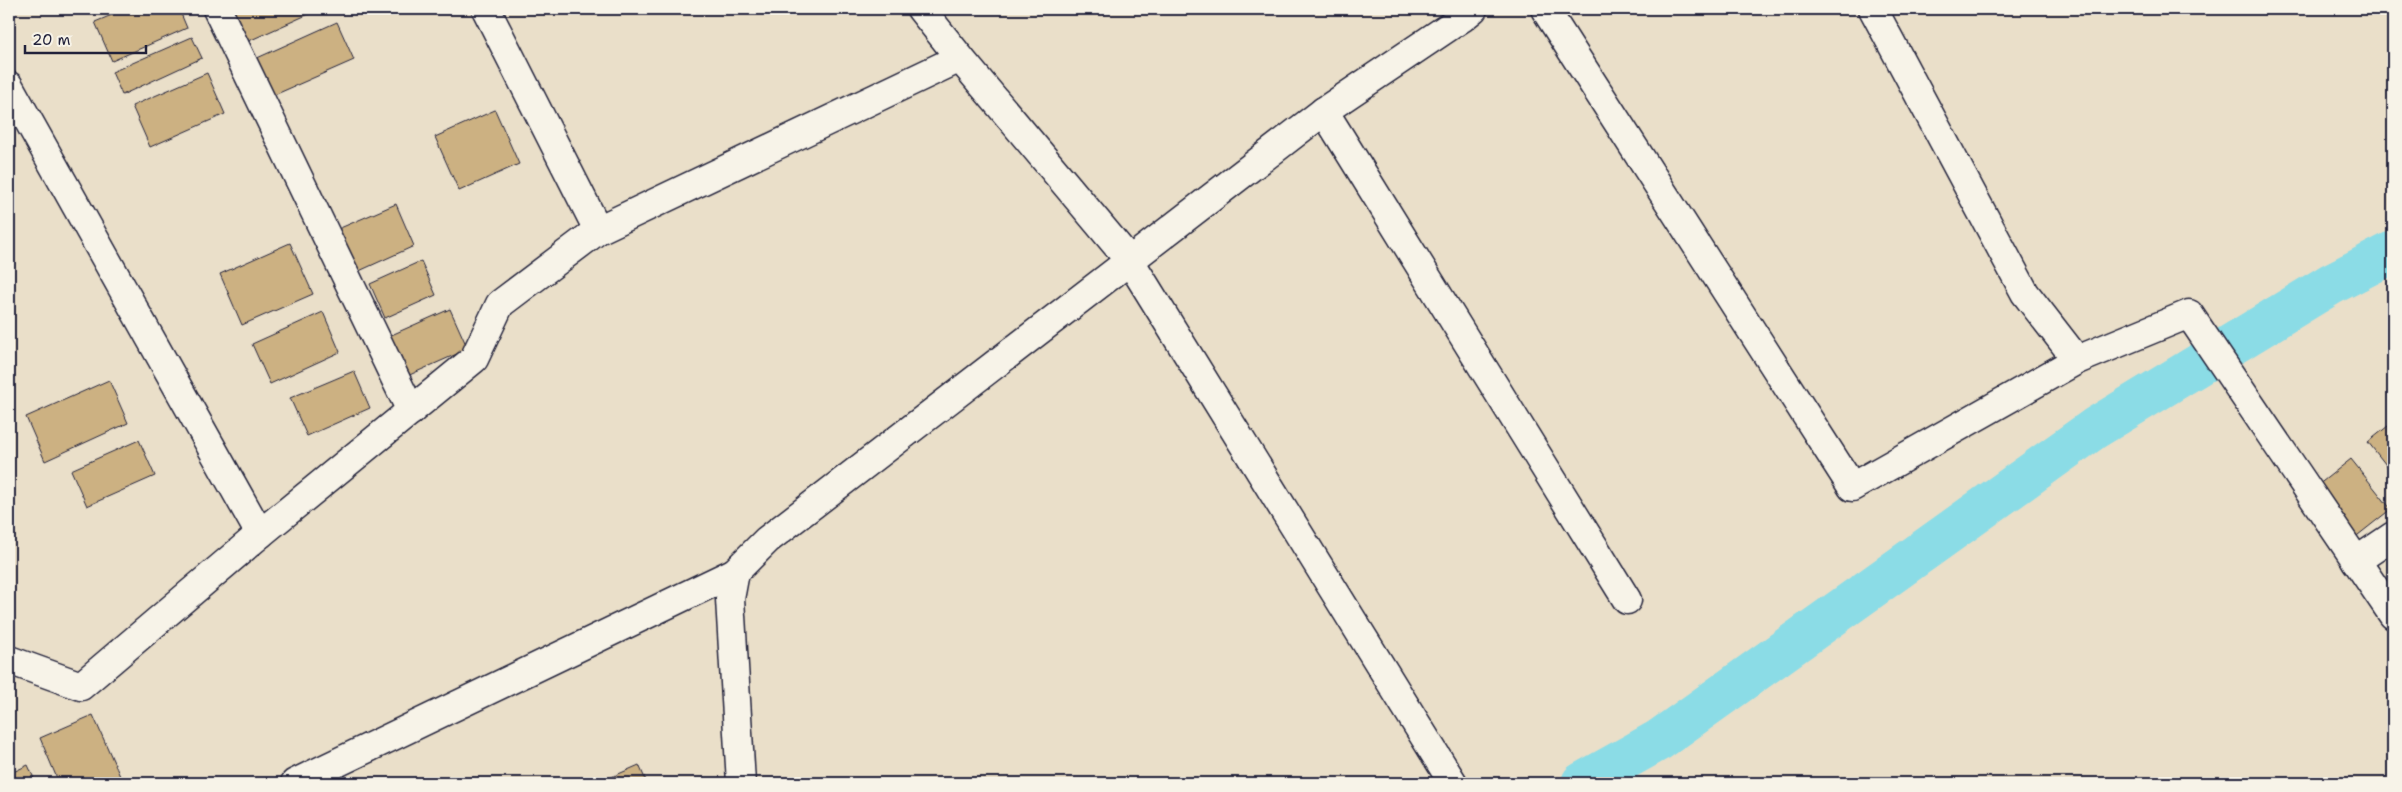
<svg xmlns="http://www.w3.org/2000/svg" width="2402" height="792" viewBox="0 0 2402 792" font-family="'Shantell Sans',sans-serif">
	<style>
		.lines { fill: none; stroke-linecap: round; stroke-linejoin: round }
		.canal { stroke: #8bdce6; stroke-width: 42 }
		.building { fill: #ccb182; stroke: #22223b }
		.street-casing { stroke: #22223b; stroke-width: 31 }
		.secondary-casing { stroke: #22223b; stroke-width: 31 }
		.street { stroke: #f7f3e8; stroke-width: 28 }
		.secondary { stroke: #f7f3e8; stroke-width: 28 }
	</style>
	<rect width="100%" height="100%" fill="#eadfc9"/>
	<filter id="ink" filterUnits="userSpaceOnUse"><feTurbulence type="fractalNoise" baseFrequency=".02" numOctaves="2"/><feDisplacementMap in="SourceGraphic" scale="10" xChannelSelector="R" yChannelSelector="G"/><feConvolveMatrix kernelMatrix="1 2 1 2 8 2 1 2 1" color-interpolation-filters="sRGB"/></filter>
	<g filter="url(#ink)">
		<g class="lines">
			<polyline class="canal" points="1582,783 1659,740 2095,428 2331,284 2393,252"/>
		</g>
		<g class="building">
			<polygon points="126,9 179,9 187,28 112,61 95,22"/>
			<polygon points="224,9 320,9 240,45"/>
			<polygon points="337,22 354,60 272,96 255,59"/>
			<polygon points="192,37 202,58 122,95 112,72"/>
			<polygon points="207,73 225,114 150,147 132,106"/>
			<polygon points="495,110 519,164 459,191 435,137"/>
			<polygon points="396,204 414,246 357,272 338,229"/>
			<polygon points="290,243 313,294 242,325 220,274"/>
			<polygon points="421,261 436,295 385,318 370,284"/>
			<polygon points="450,309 468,349 405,377 387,337"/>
			<polygon points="323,312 340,352 270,384 252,344"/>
			<polygon points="354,371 370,408 307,436 290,398"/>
			<polygon points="109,380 128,423 45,461 26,417"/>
			<polygon points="2393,422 2393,474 2368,442"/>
			<polygon points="139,440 155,476 87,506 71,470"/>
			<polygon points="2351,459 2391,509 2353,539 2313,489"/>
			<polygon points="93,715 123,783 59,783 40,738"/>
			<polygon points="28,765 36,783 9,783 9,774"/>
			<polygon points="639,765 647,783 598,783"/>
			<polygon points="1889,778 1892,783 1878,783"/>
		</g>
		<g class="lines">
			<defs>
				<g id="street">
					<polyline points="217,9 411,411"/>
					<polyline points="486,9 598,230"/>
					<polyline points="921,9 960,58 1130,261 1453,783"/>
					<polyline points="1545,9 1852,487 2077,360 2189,314 2393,615"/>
					<polyline points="1873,9 2025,293 2077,360"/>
					<polyline points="9,86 260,534"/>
					<polyline points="1324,111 1627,600"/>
					<polyline points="2356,561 2393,536"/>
					<polyline points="9,660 81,686 260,534 474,359 500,304 598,230 960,58"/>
					<polyline points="295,783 735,572"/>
				</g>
				<polyline id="secondary" points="741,783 730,599 735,572 767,540 1324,111 1462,18 1473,9"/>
			</defs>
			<use href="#street" class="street-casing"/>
			<use href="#secondary" class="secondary-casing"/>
			<use href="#street" class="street"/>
			<use href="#secondary" class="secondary"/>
		</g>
	</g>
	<rect width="2402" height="792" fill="none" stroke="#f7f3e8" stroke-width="30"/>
	<rect x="15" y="15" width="2372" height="762" fill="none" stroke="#22223b" stroke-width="2" filter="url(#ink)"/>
	<path d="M25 45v8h121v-8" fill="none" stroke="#22223b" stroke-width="2.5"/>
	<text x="32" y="45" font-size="15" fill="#22223b" stroke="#f7f3e8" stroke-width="4" paint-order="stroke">20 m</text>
</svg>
